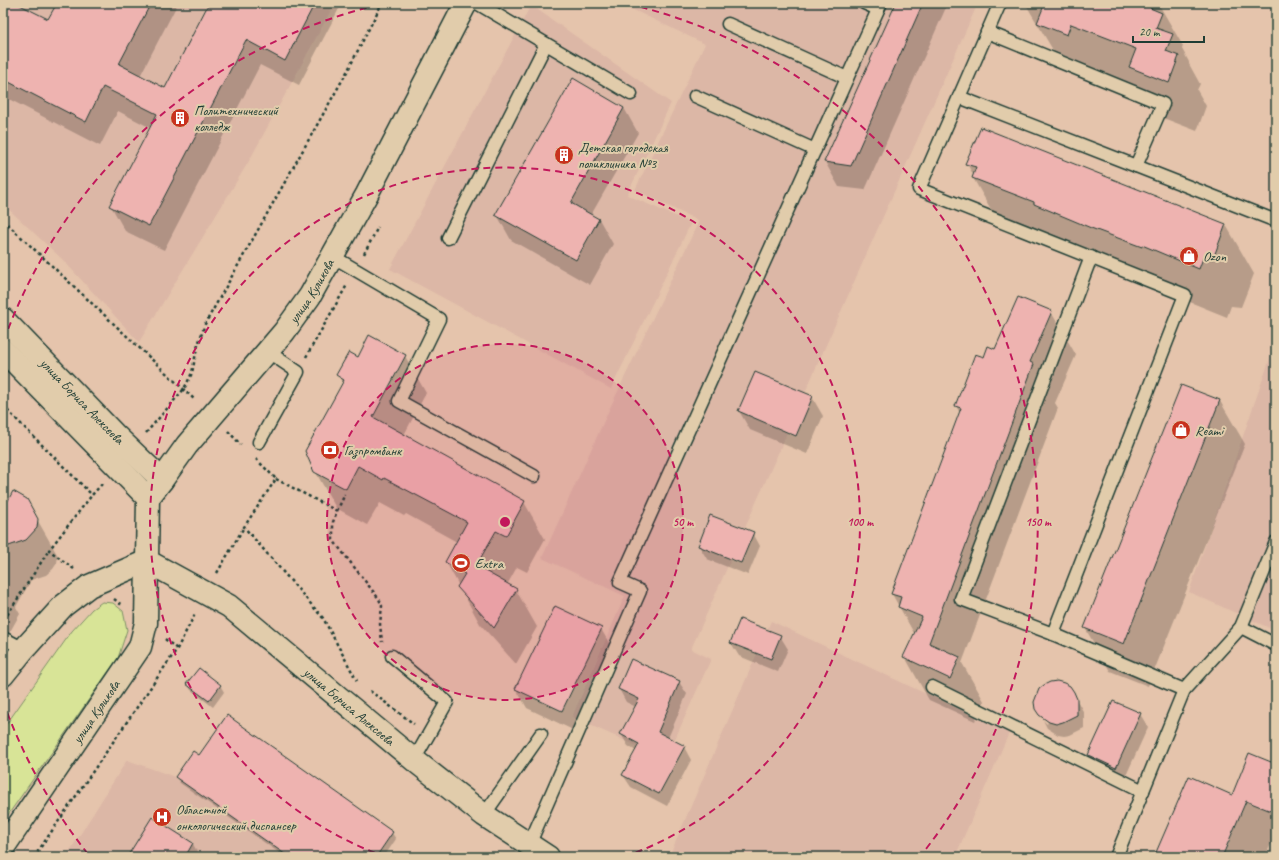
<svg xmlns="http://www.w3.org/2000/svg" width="1279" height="860" viewBox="0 0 1279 860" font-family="Caveat,sans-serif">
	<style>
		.built { fill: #dcb7a6 }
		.green { fill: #d8e497; stroke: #7c9066 }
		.shadow { fill: #0003 }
		.building { fill: #eeb3b0; stroke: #1f3d34 }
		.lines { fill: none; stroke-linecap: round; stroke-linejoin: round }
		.service-casing { stroke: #1f3d34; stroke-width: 15 }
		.tertiary-casing { stroke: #1f3d34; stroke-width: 25 }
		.secondary-casing { stroke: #1f3d34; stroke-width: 25 }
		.path { stroke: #1f3d34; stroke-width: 2.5; stroke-dasharray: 3 3; stroke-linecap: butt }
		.service { stroke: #e1ccab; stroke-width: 12 }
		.tertiary { stroke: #e1ccab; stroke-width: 22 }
		.secondary { stroke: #e1ccab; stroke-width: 22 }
		.ring { fill: none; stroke: #c2185b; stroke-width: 2; stroke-dasharray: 7 5 }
		.labels { text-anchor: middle; stroke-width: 4; stroke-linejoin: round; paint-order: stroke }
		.poi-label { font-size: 14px; fill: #1f3d34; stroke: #e1ccab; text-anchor: start }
		.street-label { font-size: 14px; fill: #1f3d34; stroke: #e1ccab }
		.centre { fill: #c2185b; stroke: #e1ccab; stroke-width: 2 }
		.ring-label { font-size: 12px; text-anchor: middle; font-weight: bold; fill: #c2185b; stroke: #e1ccab; stroke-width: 4; stroke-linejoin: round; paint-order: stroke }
	</style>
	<rect width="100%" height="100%" fill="#e5c4ac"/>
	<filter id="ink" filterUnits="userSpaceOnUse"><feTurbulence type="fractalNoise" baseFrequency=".025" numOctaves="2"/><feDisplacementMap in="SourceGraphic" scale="8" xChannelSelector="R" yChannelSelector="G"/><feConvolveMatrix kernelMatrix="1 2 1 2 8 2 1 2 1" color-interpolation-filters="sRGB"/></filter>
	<g filter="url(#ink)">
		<g class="built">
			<polygon points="3,3 335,3 249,161 139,342 62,259 3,204"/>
			<polygon points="619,3 978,3 691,649 711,659 666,759 572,717 625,596 542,558 609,410 699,221 635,190 705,44"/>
			<polygon points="531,5 671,103 627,195 691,223 611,389 390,269"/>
			<polygon points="1276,341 1276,631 1189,592"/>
			<polygon points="771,621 1009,733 955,857 669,857"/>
			<polygon points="127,760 175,777 289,857 66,857"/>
		</g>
		<polygon class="green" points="102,602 113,603 123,611 127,630 118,658 3,822 3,729 72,631 92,609"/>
		<g class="shadow">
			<polygon points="3,3 14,3 49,21 58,3 178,3 140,76 165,89 210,3 342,3 299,85 260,65 164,250 125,231 111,206 151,128 118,111 100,146 3,96"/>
			<polygon points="897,3 948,3 865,190 839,187 825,162"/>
			<polygon points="1025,3 1158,3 1183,46 1182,49 1189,62 1189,64 1200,84 1197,90 1206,106 1197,131 1158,116 1143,90 1099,72 1095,83 1066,72"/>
			<polygon points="624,108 638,133 591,215 599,219 613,244 590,285 511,240 497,215"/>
			<polygon points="982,129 1226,225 1254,274 1241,307 1231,306 1227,317 1170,294 1170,296 1001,227 973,178 974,176 967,164"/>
			<polygon points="1051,312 1076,355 1055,403 1058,408 962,663 984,701 975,721 929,700 905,657 915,635 892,594 960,413 956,406 984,358"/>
			<polygon points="405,356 426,393 404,435 524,502 545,539 527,572 517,567 507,585 516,590 537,627 516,664 480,624 446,562 457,542 406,514 404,516 380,503 367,525 336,508 315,471 343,384 338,375 358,358"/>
			<polygon points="1181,386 1220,401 1245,444 1148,686 1110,671 1085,628"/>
			<polygon points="812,397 823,416 807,454 750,430 739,411"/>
			<polygon points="3,500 8,503 26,500 58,556 57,563 53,569 46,575 31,580 16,607 20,614 3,644"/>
			<polygon points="753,533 760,546 748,575 707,559 699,546"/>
			<polygon points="601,629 612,648 573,730 527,708 516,689"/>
			<polygon points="780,636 788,649 778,672 739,656 731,643"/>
			<polygon points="631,660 679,682 687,694 668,738 684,747 691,760 667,806 631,787 623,775 636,751 628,746 621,734 636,707 626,702 619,689"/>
			<polygon points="187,684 220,685 224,692 213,707 191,690"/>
			<polygon points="1073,693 1084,713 1084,728 1070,735 1064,736 1058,735 1047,728 1043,720 1047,724 1048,722 1042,716 1042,718 1036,709"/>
			<polygon points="1140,714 1148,727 1124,780 1097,768 1089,755"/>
			<polygon points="227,717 392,833 396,839 384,857 368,846 360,857 285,857 180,783 176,777 199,757"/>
			<polygon points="1276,765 1276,846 1271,844 1265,857 1155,857 1232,796"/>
			<polygon points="152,819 193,844 200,857 128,857"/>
		</g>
		<g class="building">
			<polygon points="3,3 16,3 48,19 57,3 151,3 119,64 165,88 209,3 315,3 285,61 246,40 149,226 109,206 157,114 103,87 86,122 3,79"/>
			<polygon points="896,3 923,3 851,166 824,162"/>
			<polygon points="1045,3 1153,3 1150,8 1162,13 1156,28 1173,34 1166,51 1179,56 1169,83 1129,67 1136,49 1071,24 1067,35 1037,23"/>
			<polygon points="573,78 624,108 571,203 599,219 576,260 495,215"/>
			<polygon points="981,127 1226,224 1213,259 1203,258 1199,269 1142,245 1142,247 1091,228 1034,204 1034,202 972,178 976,167 965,164"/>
			<polygon points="1018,297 1052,311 1030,362 1034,364 929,643 960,657 950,679 903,657 922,617 898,607 901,597 891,594 961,408 955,406 975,354 984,357 988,346 995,349"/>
			<polygon points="369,335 406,355 373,417 525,501 506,536 496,531 476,566 517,589 494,628 457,587 465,574 445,562 467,522 384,478 383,480 358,466 346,489 314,472 305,451 344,380 336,375 349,352 358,357"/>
			<polygon points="755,372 813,396 796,436 738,411"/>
			<polygon points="1181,385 1220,400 1124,644 1084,628"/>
			<polygon points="13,491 27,499 38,519 37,528 26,540 3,548 3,510"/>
			<polygon points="710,515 754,532 741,563 698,546"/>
			<polygon points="555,606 602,628 562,711 515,689"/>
			<polygon points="740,619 781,635 771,659 730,643"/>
			<polygon points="631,659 680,681 658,732 685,746 659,794 622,775 639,744 620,734 639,699 618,689"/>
			<polygon points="199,668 221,685 209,701 186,684"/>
			<polygon points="1057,681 1064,683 1070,686 1074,692 1077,699 1077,715 1063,722 1056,724 1049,722 1039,715 1035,709 1034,702 1039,689 1044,685 1050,682"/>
			<polygon points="1113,701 1141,713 1116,768 1088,755"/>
			<polygon points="227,715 393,832 376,857 289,857 175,777 193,751 199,755"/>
			<polygon points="1249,753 1276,764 1276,813 1246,801 1222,857 1154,857 1189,776 1232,795"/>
			<polygon points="152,817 193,843 185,857 127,857"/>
		</g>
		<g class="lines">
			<defs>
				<g id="service">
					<polyline points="477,3 631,94"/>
					<polyline points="864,3 878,9"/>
					<polyline points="1000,3 919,189 1185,295 1053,634 1184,690 1116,857"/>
					<polyline points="728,24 847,78"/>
					<polyline points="695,96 815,150"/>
					<polyline points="959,97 1136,166 1163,104 987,32"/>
					<polyline points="1136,166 1276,221"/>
					<polyline points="448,238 546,44"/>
					<polyline points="332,256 439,319 399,401 534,476"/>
					<polyline points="259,442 298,372 267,351"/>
					<polyline points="1241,627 1276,645"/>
					<polyline points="1053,634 961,599 1091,257"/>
					<polyline points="3,638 24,649"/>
					<polyline points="392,656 447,702 414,760"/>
					<polyline points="932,687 1143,791"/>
					<polyline points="1184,690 1241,627 1276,542"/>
					<polyline points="484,815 541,734"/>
					<polyline points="529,845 640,591 620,582 881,3"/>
				</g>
				<g id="tertiary">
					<path id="s1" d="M3,319L114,434L162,480"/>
					<polyline points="3,350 148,498"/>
				</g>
				<g id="secondary">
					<path id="s2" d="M147,561L229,606L414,760L484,815L548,857"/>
					<polyline points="3,675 24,649 63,606 89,586 147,561"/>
					<path id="s3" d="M3,848L140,647L146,623L148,498L162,480L187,445L284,332L310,296L367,194L466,3"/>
				</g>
			</defs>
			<use href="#service" class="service-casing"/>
			<use href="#tertiary" class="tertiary-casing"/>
			<use href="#secondary" class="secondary-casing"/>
			<g class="path">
				<polyline points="3,220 195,400"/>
				<polyline points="364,254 378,227"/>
				<polyline points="306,357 347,285"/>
				<polyline points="3,406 92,495 102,484"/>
				<polyline points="228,431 241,445"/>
				<polyline points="146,433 184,389 192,373 197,348 205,324 348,70 382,3"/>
				<polyline points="256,459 276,479 244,527 323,618 357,681"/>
				<polyline points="276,479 337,511 333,522 333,540 379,599 382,606 380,624 382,642"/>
				<polyline points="337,511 345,494"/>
				<polyline points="74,569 49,550 92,495"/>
				<polyline points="217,573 244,527"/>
				<polyline points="114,599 123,606"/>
				<polyline points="4,620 49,550"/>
				<polyline points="165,639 177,649"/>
				<polyline points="370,691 414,724"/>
				<polyline points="34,857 177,649 195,614"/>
			</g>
			<use href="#service" class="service"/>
			<use href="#tertiary" class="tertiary"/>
			<use href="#secondary" class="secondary"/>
		</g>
	</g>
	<circle cx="505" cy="522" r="178" fill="#c2185b" fill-opacity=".12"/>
	<g class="ring">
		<circle cx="505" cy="522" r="178"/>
		<path d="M386 857A355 355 0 1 1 624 857"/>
		<path d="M88 854A533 533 0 0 1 4 704M4 340A533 533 0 0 1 381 4M629 4A533 533 0 0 1 922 854"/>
	</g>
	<defs>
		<symbol id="building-disc" viewBox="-11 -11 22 22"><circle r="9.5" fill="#c8321e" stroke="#e1ccab"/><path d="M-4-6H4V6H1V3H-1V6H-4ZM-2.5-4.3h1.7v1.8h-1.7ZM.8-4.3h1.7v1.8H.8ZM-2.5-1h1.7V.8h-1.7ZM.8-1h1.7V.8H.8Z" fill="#fff"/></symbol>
		<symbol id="shop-disc" viewBox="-11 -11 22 22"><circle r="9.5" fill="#c8321e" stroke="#e1ccab"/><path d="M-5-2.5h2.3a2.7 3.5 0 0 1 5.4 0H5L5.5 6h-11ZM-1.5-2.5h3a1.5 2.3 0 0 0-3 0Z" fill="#fff"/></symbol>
		<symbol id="bank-disc" viewBox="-11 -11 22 22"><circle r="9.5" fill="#c8321e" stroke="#e1ccab"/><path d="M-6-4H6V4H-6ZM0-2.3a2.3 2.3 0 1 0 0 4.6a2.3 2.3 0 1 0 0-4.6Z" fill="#fff"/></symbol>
		<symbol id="stadium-disc" viewBox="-11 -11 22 22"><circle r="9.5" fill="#c8321e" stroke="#e1ccab"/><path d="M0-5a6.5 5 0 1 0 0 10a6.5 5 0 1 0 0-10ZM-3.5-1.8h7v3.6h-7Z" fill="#fff"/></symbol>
		<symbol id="hospital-disc" viewBox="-11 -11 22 22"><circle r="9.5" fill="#c8321e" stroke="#e1ccab"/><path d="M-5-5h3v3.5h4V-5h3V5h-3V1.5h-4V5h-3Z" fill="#fff"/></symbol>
	</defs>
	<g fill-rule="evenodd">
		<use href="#building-disc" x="169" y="107" width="22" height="22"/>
		<use href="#building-disc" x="553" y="144" width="22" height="22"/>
		<use href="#shop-disc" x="1178" y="245" width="22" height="22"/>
		<use href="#shop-disc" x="1170" y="419" width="22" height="22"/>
		<use href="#bank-disc" x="319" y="439" width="22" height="22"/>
		<use href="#stadium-disc" x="450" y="552" width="22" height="22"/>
		<use href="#hospital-disc" x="151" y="806" width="22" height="22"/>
	</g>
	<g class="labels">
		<g class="poi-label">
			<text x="194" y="115">Политехнический<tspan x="194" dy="16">колледж</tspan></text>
			<text x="578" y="152">Детская городская<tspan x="578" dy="16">поликлиника №3</tspan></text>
			<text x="1203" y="261">Ozon</text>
			<text x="1195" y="435">Reami</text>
			<text x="344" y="455">Газпромбанк</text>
			<text x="475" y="568">Extra</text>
			<text x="176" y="814">Областной<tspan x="176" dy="16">онкологический диспансер</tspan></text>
		</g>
		<g class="street-label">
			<text dy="5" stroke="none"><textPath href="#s3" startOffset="657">улица Куликова</textPath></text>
			<text dy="5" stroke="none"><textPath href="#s1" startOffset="114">улица Бориса Алексеева</textPath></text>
			<text dy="5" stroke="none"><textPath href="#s2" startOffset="250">улица Бориса Алексеева</textPath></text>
			<text dy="5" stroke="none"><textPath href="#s3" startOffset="165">улица Куликова</textPath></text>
		</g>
	</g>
	<circle cx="505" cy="522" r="6" class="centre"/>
	<g class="ring-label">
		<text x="683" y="526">50 m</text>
		<text x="860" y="526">100 m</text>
		<text x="1038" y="526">150 m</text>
	</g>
	<rect width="1279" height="860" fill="none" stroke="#e1ccab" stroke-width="16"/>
	<rect x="8" y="8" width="1263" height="844" fill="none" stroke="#1f3d34" stroke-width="1.5" filter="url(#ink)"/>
	<path d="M1133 36v6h71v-6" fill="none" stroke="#1f3d34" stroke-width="2"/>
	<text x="1139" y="36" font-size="12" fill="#1f3d34" stroke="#e1ccab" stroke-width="3" paint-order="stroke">20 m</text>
</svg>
